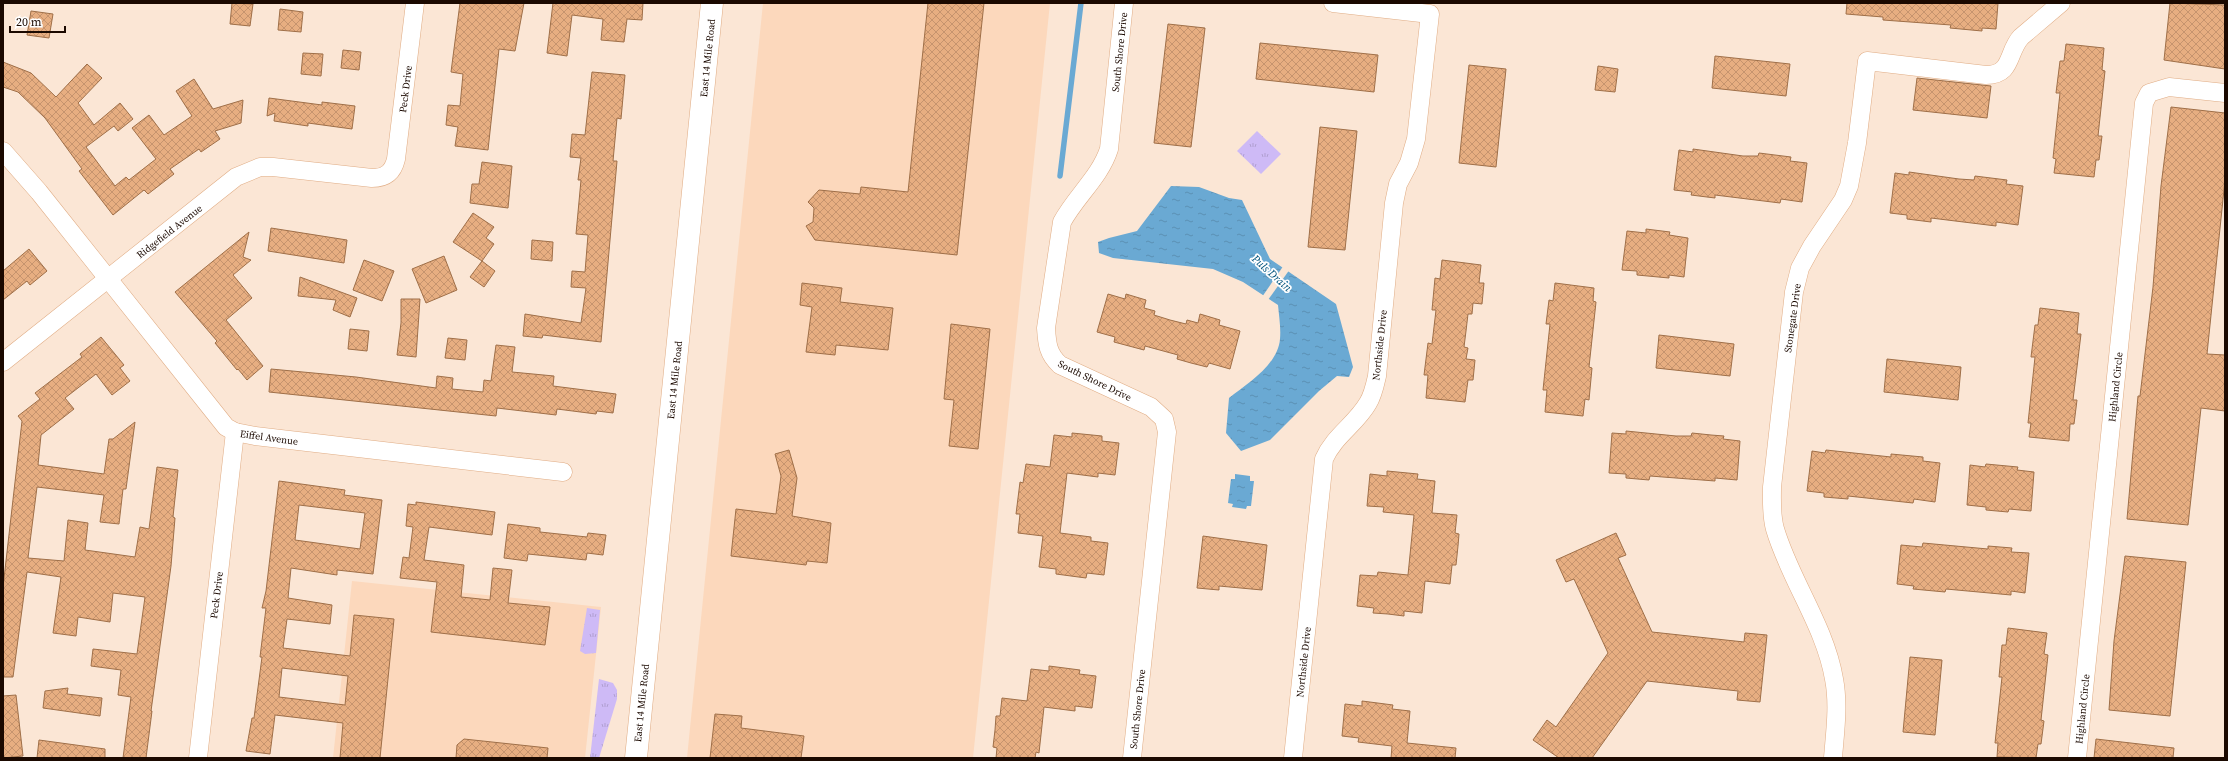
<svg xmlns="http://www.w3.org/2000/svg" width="2228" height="761" viewBox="0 0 2228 761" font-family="'Source Serif 4',serif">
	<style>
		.built { fill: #fcd8bc }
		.grass { fill: url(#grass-tufts) }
		.water { fill: url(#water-ripples) }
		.pier { fill: #fbe6d5 }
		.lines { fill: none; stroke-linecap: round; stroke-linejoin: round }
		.stream { stroke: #6aa9d3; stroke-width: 5.5 }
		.building { fill: url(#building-cross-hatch); stroke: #9f6f48; fill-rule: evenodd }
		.minor-casing { stroke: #e0ac84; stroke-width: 19 }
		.major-casing { stroke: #e0ac84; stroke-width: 23 }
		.minor { stroke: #fff; stroke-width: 18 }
		.major { stroke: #fff; stroke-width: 22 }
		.labels { text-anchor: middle; stroke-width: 3.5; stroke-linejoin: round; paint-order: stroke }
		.street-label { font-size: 10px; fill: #1b0900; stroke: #fff }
		.water-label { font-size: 11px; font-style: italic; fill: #00527b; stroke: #fff }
	</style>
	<defs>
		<pattern id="grass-tufts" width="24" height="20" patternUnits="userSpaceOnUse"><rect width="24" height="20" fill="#cebaf6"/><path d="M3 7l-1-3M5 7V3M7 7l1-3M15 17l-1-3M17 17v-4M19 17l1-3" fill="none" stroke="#b09fd1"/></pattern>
		<pattern id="water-ripples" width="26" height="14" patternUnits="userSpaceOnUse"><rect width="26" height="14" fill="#6aa9d3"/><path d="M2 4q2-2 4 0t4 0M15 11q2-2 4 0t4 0" fill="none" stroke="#5b90b3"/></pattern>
		<pattern id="building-cross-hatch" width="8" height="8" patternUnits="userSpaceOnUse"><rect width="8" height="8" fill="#e7ae81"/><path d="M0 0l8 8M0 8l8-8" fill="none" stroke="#c6946e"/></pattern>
	</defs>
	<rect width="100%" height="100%" fill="#fbe6d5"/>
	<g class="built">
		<polygon points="763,3 1050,3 973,758 687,758"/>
		<polygon points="352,581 601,607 585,758 333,758"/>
	</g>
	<g class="grass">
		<polygon points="1257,131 1281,154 1261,174 1237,151"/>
		<polygon points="587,608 600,610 596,653 585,654 580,651"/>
		<polygon points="599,679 613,683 617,690 617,699 599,758 590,758"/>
	</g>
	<g class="water">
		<path d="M1171,186L1199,187L1229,198L1242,200L1270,259L1336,304L1353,367L1349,377L1337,376L1319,391L1270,440L1241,451L1226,433L1229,398C1247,384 1278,365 1280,339C1281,328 1279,316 1278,305L1243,282L1213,269L1113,258L1099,253L1098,242L1109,238L1137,231Z"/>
		<polygon points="1235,474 1250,476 1250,481 1254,481 1251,506 1247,506 1246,509 1232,507 1233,504 1228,503 1231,479 1235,479"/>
	</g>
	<polygon class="pier" points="1284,265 1290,269 1268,300 1262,297"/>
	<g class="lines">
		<polyline class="stream" points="1060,176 1081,3"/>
	</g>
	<g class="building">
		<polygon points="232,3 253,4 250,26 230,24"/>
		<polygon points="460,3 524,3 515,51 499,49 488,150 455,146 458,127 446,125 448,105 460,106 463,74 451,72"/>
		<polygon points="553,3 643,3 642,20 627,19 624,42 601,40 603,19 572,15 567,56 547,53"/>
		<polygon points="928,3 984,3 957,255 815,240 806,226 813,222 814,208 808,202 819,190 860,194 861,187 908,192"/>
		<polygon points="1847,3 1998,3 1996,29 1982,28 1982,31 1950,28 1951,25 1883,20 1883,17 1846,14"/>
		<polygon points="2170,3 2225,5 2225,69 2164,60"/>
		<polygon points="280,9 303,12 301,32 278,30"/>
		<polygon points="31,11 53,14 49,38 27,35"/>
		<polygon points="1168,24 1205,28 1191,147 1154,143"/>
		<polygon points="1260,43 1378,55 1374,92 1256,79"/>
		<polygon points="2066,44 2104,48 2102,70 2105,71 2098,136 2102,136 2099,160 2096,160 2094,177 2054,173 2056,159 2053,158 2060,93 2056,93 2060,61 2064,61"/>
		<polygon points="343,50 361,52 359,70 341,68"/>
		<polygon points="303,53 323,54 321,76 301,74"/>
		<polygon points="1715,56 1790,64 1786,96 1712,88"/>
		<polygon points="3,62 31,73 56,97 87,64 102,78 78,103 94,125 120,103 133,119 118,131 114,126 86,147 115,186 126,177 129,180 156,159 132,128 149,115 164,135 192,116 176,91 194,79 213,109 243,100 241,123 215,131 220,139 201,152 199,149 170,169 174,174 148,194 144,190 113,215 79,171 82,169 45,118 18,92 3,87"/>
		<polygon points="1469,65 1506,69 1496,167 1459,163"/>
		<polygon points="1598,66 1618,69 1615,92 1595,90"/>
		<polygon points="592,72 625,75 621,119 617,118 613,161 617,161 601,342 543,335 542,338 523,336 525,314 581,323 586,288 571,287 572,271 585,272 588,235 576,234 581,180 578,180 581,158 570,157 572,134 585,135"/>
		<polygon points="1917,78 1991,86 1987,118 1913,110"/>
		<polygon points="269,98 322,105 322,102 355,106 352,129 308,123 308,126 274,121 275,113 267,116"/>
		<polygon points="2171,107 2225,113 2225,180 2207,354 2225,355 2225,411 2201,408 2188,525 2127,519 2138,396 2140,396 2153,287 2161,186"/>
		<polygon points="1320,127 1357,131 1345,250 1308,247"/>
		<polygon points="1693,149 1743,156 1758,156 1759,153 1791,157 1790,161 1807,163 1802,202 1781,199 1780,203 1715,195 1715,198 1691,195 1692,192 1674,190 1679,150 1693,152"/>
		<polygon points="482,162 512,166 508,208 470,203 472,184 479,184"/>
		<polygon points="1909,172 1959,179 1974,180 1975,176 2007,180 2006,184 2023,186 2018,225 1996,222 1996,226 1931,218 1931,222 1907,219 1907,215 1890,213 1895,173 1909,175"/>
		<polygon points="473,213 494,227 486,238 494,244 482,261 453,242"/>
		<polygon points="271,228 347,240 344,263 268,251"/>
		<polygon points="1646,229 1670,232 1669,235 1688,238 1684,277 1669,275 1669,278 1637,275 1637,271 1622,270 1627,231 1646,233"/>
		<polygon points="249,232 243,257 251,260 233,275 252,298 226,320 263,366 247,380 238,369 237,370 215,343 217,341 175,292"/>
		<polygon points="532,240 553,242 552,261 531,259"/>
		<polygon points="29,249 47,271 30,285 27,281 3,300 3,271"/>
		<polygon points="444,256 457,290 426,303 412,269"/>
		<polygon points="364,260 394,271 382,301 353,290"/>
		<polygon points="1442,260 1481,265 1479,283 1484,283 1482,304 1473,303 1472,314 1468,314 1466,331 1464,347 1468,348 1466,359 1475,360 1473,380 1468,380 1465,402 1426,398 1428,375 1424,375 1428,343 1432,344 1436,310 1432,310 1435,278 1440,279"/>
		<polygon points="482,261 495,271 484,287 470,277"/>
		<polygon points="300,277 357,298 350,317 333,310 336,300 298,296"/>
		<polygon points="802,283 842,288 840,302 893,308 888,350 836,345 835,355 806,352 812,307 800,305"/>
		<polygon points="1555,283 1594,288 1593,301 1596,302 1589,367 1592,368 1589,400 1585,399 1583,416 1545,412 1547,390 1543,390 1550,324 1546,324 1549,300 1553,301"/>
		<polygon points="1108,294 1125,299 1126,294 1146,300 1144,308 1155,311 1154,315 1170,320 1186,324 1187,320 1198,323 1200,314 1220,320 1219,325 1240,331 1230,369 1209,363 1207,367 1191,363 1177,359 1178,355 1145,346 1144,350 1114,342 1115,337 1097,332"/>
		<polygon points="401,299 420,299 416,357 397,355 401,323"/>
		<polygon points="2040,308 2079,313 2077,334 2081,334 2073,400 2077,400 2074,424 2070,424 2069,441 2029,437 2031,423 2028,423 2035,357 2031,357 2035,325 2038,325"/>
		<polygon points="951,324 990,329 978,449 949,446 954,400 944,399"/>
		<polygon points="350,329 369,331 367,351 348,349"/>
		<polygon points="1659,335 1734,344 1730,376 1656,368"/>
		<polygon points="101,337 124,365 120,368 130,381 112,395 96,374 65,398 74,409 41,435 38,465 104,474 109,439 113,439 135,422 126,489 123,489 119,524 100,522 104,495 37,487 28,558 64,561 68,520 88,523 85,550 135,557 140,527 149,529 157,467 178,470 173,517 175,518 171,566 151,711 152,711 146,758 123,758 131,697 118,695 121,670 91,666 93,649 137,654 145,597 113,593 110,622 78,617 76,636 53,633 61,577 27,572 13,677 3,677 3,587 22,421 18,416 40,399 35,393 82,357 80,354"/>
		<polygon points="448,338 467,340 465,360 445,358"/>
		<polygon points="496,345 515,347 512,372 554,376 553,386 616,394 613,413 597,411 596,414 557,409 556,415 497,408 496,416 269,392 271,369 356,377 436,388 437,376 453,378 452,389 483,392 484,380 491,381"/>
		<polygon points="1887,359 1961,367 1958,400 1884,392"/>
		<polygon points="1626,431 1676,436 1691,436 1692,433 1711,435 1724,436 1723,439 1740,441 1737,480 1715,478 1715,481 1650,476 1649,480 1626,478 1626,474 1609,473 1612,433 1626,434"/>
		<polygon points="1072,433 1102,436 1102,441 1119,443 1115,475 1098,473 1098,477 1067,473 1060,533 1091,537 1091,541 1108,543 1104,575 1087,573 1086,578 1056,574 1056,569 1039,567 1043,536 1018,533 1020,514 1016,514 1020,482 1023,483 1026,464 1050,467 1054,435 1072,437"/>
		<polygon points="789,450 797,478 792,516 831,523 827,563 807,561 806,565 731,556 736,509 776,514 781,476 775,454"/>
		<polygon points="1826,450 1891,457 1891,454 1923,457 1923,461 1940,463 1935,502 1914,499 1913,503 1848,496 1848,499 1824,497 1824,493 1807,491 1812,451 1825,453"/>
		<polygon points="1986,464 2018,467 2017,470 2034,472 2031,511 2009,509 2008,512 1986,510 1986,507 1967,505 1970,465 1985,467"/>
		<polygon points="1387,471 1418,474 1417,479 1435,481 1432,513 1457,515 1455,533 1459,534 1458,546 1456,565 1452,565 1450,584 1425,581 1422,613 1404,611 1404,616 1388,614 1373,613 1374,608 1357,606 1360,575 1377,576 1378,572 1408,575 1414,515 1383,512 1384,507 1367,506 1370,474 1387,476"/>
		<path d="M279,481L345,490L344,495L382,500L373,574L337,570V575L291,568L288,598L332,605L330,624L287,619L283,648L350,656L354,615L394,619L380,758H340L343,723L275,715L270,754L246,751L252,718H254L262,657H260L266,608H262L266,591ZM299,505L365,513L360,549L295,540ZM282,668L348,676L345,705L279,697Z"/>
		<polygon points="416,502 495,512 492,535 429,527 424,560 464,565 461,597 490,600 493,568 512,570 508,603 550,607 545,645 431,632 437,582 400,578 403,557 409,558 413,527 406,526 408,504 416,505"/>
		<polygon points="508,524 540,528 540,532 587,537 588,533 606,535 603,555 587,553 586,560 528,554 527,561 504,558"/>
		<polygon points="1616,533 1626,555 1618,558 1652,632 1744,642 1745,633 1767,635 1760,702 1737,700 1738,691 1647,681 1592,758 1559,758 1533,740 1547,720 1556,727 1608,653 1574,579 1566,582 1556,560"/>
		<polygon points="1203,536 1267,545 1262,590 1219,586 1219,590 1197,588"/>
		<polygon points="1923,543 1988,549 1988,546 2012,548 2011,552 2029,553 2025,593 2011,591 2011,595 1946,589 1945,592 1913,589 1914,586 1897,584 1901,545 1922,547"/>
		<polygon points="2125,556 2186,562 2170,716 2109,710 2114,641"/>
		<polygon points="2008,628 2047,633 2044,654 2048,655 2041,720 2044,721 2041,744 2038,744 2036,758 1997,757 1998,743 1995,743 2002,677 1999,677 2002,645 2006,645"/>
		<polygon points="1910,657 1942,660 1935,735 1903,732"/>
		<polygon points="1049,666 1080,670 1079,674 1096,676 1092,708 1075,706 1075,711 1044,707 1039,753 1036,752 1035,758 996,758 997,748 993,747 995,730 996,716 1000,716 1002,698 1027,701 1031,669 1049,671"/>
		<polygon points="68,688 67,694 102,698 100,716 43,708 45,691"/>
		<polygon points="16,695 23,756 3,758 3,696"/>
		<polygon points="1362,701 1393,705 1392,709 1410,711 1407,743 1456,748 1455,758 1391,758 1392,746 1358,742 1359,738 1342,736 1345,704 1362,706"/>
		<polygon points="715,714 742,716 741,728 804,736 801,758 710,758"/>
		<polygon points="464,739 548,748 547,758 456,758 457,745"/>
		<polygon points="2096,739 2174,748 2173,758 2094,758"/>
		<polygon points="39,740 105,749 105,758 37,758"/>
	</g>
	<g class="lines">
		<defs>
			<g id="minor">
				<path d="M1124,3L1109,149C1100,177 1076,196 1062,222L1046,328C1047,344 1048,354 1060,365L1151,407L1164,419L1167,432L1132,758"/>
				<polyline points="3,151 39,192 226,427 235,432 255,436 563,472"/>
				<path d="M3,362L236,177L260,167H273L372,178C386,178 393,172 396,159L415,3"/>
				<polyline points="198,758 235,432"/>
				<path d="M1293,758L1324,459C1334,436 1356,424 1368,403C1373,395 1375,385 1377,376L1394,203L1398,184L1409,163L1416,139L1430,14L1333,3"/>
				<path d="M1833,758C1835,732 1839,705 1834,679C1825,626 1790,580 1775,529C1771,515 1772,501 1772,487L1794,292L1800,268L1812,246L1843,200L1849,186L1857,143L1867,61L1986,75C2013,75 2007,52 2021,37L2061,3"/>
				<polyline points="2077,758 2144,103 2149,93 2169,87 2225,93"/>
			</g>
			<polyline id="major" points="636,758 712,3"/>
		</defs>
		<use href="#minor" class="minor-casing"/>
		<use href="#major" class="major-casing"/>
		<use href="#minor" class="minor"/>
		<use href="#major" class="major"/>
	</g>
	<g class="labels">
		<g class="street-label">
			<text transform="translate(1119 52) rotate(-84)" y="4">South Shore Drive</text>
			<text transform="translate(707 58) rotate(-84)" y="4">East 14 Mile Road</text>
			<text transform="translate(405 89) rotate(-83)" y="4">Peck Drive</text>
			<text transform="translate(169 231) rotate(-38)" y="4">Ridgefield Avenue</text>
			<text transform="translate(1792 318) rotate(-82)" y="4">Stonegate Drive</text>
			<text transform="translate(1379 345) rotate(-84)" y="4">Northside Drive</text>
			<text transform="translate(674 380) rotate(-84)" y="4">East 14 Mile Road</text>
			<text transform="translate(1095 380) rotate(26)" y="4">South Shore Drive</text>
			<text transform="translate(2115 387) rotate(-84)" y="4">Highland Circle</text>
			<text transform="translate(269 437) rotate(8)" y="4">Eiffel Avenue</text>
			<text transform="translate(216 595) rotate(-83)" y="4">Peck Drive</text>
			<text transform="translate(1303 662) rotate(-84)" y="4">Northside Drive</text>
			<text transform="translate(641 703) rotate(-84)" y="4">East 14 Mile Road</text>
			<text transform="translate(1137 709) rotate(-84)" y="4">South Shore Drive</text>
			<text transform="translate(2082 709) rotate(-84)" y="4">Highland Circle</text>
		</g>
		<g class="water-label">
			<text transform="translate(1272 273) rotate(42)" y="4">Puls Drain</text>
		</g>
	</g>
	<rect width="2228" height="761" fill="none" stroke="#1b0900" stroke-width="8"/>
	<path d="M10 26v6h55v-6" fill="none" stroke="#1b0900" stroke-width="2"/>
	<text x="16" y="26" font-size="12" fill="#1b0900" stroke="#ffffff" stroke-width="3" paint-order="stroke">20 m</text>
</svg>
